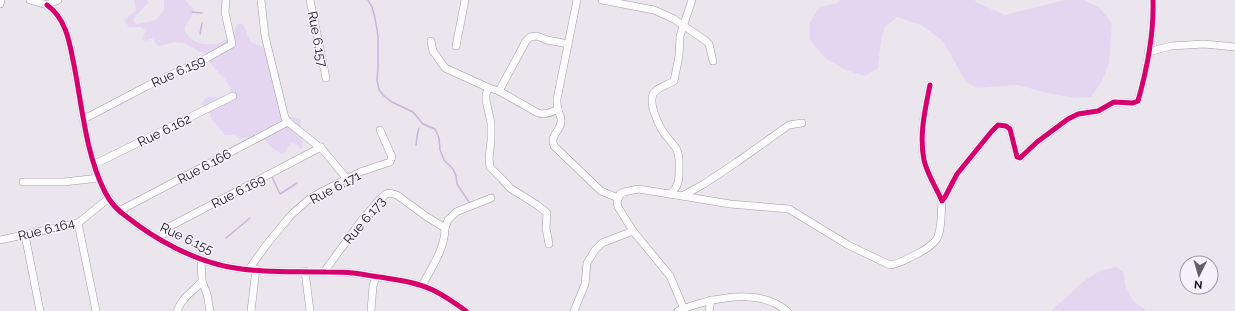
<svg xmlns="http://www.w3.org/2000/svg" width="1235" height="311" viewBox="0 0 1235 311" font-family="Raleway,sans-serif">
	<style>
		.green { fill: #e4d6f0 }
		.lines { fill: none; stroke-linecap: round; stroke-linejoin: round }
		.stream { stroke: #c9b4da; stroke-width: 1.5 }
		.minor-casing { stroke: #a09ca2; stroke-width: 8 }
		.minor { stroke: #fcfbfc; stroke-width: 7 }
		.cycleway-casing { stroke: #f7f1fd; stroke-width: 8 }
		.cycleway { stroke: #d6006c; stroke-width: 5 }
		.labels { text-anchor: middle; stroke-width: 3; stroke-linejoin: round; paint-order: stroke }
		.street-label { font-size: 13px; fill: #19161b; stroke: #f7f1fd }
	</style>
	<rect width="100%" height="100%" fill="#ebe6ee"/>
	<g class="green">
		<path d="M134,0H147L148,1V3L133,19V21L136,24L156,20L164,10V0H185L194,10C192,18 185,22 185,30C186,33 188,36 190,38C197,45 212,46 221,42C229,39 233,31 238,24H242L246,30L249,39L251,42L267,49L272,64L276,66L280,76V82L286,114L289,117L298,118L301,119L300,125L304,133L302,148L300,149L298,145L291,143C287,146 287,151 282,154L271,147L265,140L247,137L240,139L234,135H225L212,120L208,109L201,103L208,96L219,98L221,96L228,95C237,83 213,72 209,59L211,55L198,51L185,43L174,42L159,46L156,44L153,39H149L147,41L144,40L143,38L145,32L144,29L141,27H129L125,22V19L136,10Z"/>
		<polygon points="840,0 975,0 976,2 1005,15 1066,0 1083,0 1100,8 1112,24 1109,63 1102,81 1091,97 1075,98 1047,93 1018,85 977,88 966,82 943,41 921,25 897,17 884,28 880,48 878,68 865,76 846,70 825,58 810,40 810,22 820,7 837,3"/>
		<polygon points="1117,267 1124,273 1125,285 1133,301 1147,311 1051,311 1084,281 1101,270"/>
	</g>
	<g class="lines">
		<g class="stream">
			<polyline points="368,0 372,7 375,18 378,36 378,68 377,80 379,90 384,96 392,102 413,112 423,124 435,129 439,138 440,150 444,160 453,169 456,176 457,184 469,202"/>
			<polyline points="192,12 202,13"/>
			<polyline points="200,34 202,23"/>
			<polyline points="416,145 417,136 419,128"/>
			<polyline points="272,177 280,194 297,183"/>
			<polyline points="226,238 250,218"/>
		</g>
		<defs>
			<g id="minor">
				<polyline points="30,0 47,5 58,0"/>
				<polyline points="261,0 265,36 285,118 288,122 323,150 347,179"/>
				<polyline points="310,0 326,78"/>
				<path d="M577,0L557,99C557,102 557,106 558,109C558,113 562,117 561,122C560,132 550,134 554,146L601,191L618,198"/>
				<polyline points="602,0 654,10 674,19 706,41 709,44 713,61"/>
				<polyline points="0,4 1,0"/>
				<path d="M47,5C65,18 69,39 73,60C82,103 85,153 105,192C110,202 118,211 127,217C156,240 193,260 229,267C261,273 294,271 326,272C335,272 344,272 353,273C362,274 371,276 380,277C398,280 416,282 433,290C445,296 455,303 466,311"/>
				<path d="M431,41L433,51L445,68L489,88L499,91L538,113C545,115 551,113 558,109"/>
				<polyline points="456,46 465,0"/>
				<polyline points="1148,52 1171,46 1204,44 1235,47"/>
				<path d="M930,85C925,110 919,135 924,160C927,174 936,187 942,201L945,197L957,174L992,131L998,125L1006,126L1010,129L1017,157L1020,158L1037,142L1068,119L1078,114L1098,111L1114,102L1133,103L1138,101C1147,69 1154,33 1153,0"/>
				<polyline points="489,88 486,94 486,100 491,123 491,140 489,159 490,167 502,179 510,188 537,205 547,213 546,228 549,244"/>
				<polyline points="499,91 526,41 530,37 537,36 547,40 568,44"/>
				<polyline points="84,119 147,86 207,58 232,44 225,12 226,0"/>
				<polyline points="95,164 233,96"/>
				<polyline points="23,182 64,182 99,178"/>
				<path d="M670,194C678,187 679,182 679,172C679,165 680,157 677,150C673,143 666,137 662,130C657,121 649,105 653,94C657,87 668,85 674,81L679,56L680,36L692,0"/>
				<path d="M682,196L730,204L789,209L848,245L890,265C899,264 905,260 913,256C921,252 930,248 936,240C942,232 941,211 942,201"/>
				<polyline points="119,211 288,122"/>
				<polyline points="78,223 96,311"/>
				<polyline points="25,235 40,311"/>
				<polyline points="160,239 167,228 321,147"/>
				<polyline points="0,240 78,223 109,198"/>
				<polyline points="249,269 267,244 291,215 308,200 321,192 360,172 390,162 392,157 380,130"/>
				<polyline points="305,271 310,311"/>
				<polyline points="324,272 361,221 379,200 386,194 390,193 397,195 427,217 445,228 448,220 456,212 491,198"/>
				<polyline points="202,281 207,294 210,311"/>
				<path d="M422,286C431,268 445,249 445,228"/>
				<polyline points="684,309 670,276 633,231 618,207 617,202 620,194 624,192 638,189 682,196 704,184 737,162 789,125 802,123"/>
				<path d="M177,311C182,297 193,292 202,281L201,259"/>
				<polyline points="251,311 256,269"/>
				<polyline points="371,311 373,286 376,277"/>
				<polyline points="574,311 585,284 587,263 595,250 602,243 633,231"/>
				<path d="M678,311C704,300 747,290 774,303C779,305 783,308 787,311"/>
				<polyline points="709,311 711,300"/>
			</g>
		</defs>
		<use href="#minor" class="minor-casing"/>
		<use href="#minor" class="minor"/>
		<defs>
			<g id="cycleway">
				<path d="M47,5C65,18 69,39 73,60C82,103 85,153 105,192C110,202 118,211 127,217C156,240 193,260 229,267C261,273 294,271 326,272C335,272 344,272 353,273C362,274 371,276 380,277C398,280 416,282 433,290C445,296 455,303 466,311"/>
				<path d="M930,85C925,110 919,135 924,160C927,174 936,187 942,201L945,197L957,174L992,131L998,125L1006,126L1010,129L1017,157L1020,158L1037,142L1068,119L1078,114L1098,111L1114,102L1133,103L1138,101C1147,69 1154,33 1153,0"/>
			</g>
		</defs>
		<use href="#cycleway" class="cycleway-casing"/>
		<use href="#cycleway" class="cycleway"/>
	</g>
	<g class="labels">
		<g class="street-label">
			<text transform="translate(318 39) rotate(79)" y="5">Rue 6.157</text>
			<text transform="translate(178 71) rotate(-25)" y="5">Rue 6.159</text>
			<text transform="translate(164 130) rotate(-26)" y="5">Rue 6.162</text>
			<text transform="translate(204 166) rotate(-28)" y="5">Rue 6.166</text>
			<text transform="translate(335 187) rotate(-28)" y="5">Rue 6.171</text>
			<text transform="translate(238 191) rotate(-27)" y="5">Rue 6.169</text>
			<text transform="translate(364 220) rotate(-50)" y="5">Rue 6.173</text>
			<text transform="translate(46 229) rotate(-14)" y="5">Rue 6.164</text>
			<text transform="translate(187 238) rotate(25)" y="5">Rue 6.155</text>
		</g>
	</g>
	<g transform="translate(1199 275) rotate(185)"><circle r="19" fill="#f7f1fd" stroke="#9e99a3"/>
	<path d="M0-3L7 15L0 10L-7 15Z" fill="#625f65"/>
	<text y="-6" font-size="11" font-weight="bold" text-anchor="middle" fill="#19161b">N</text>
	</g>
</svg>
